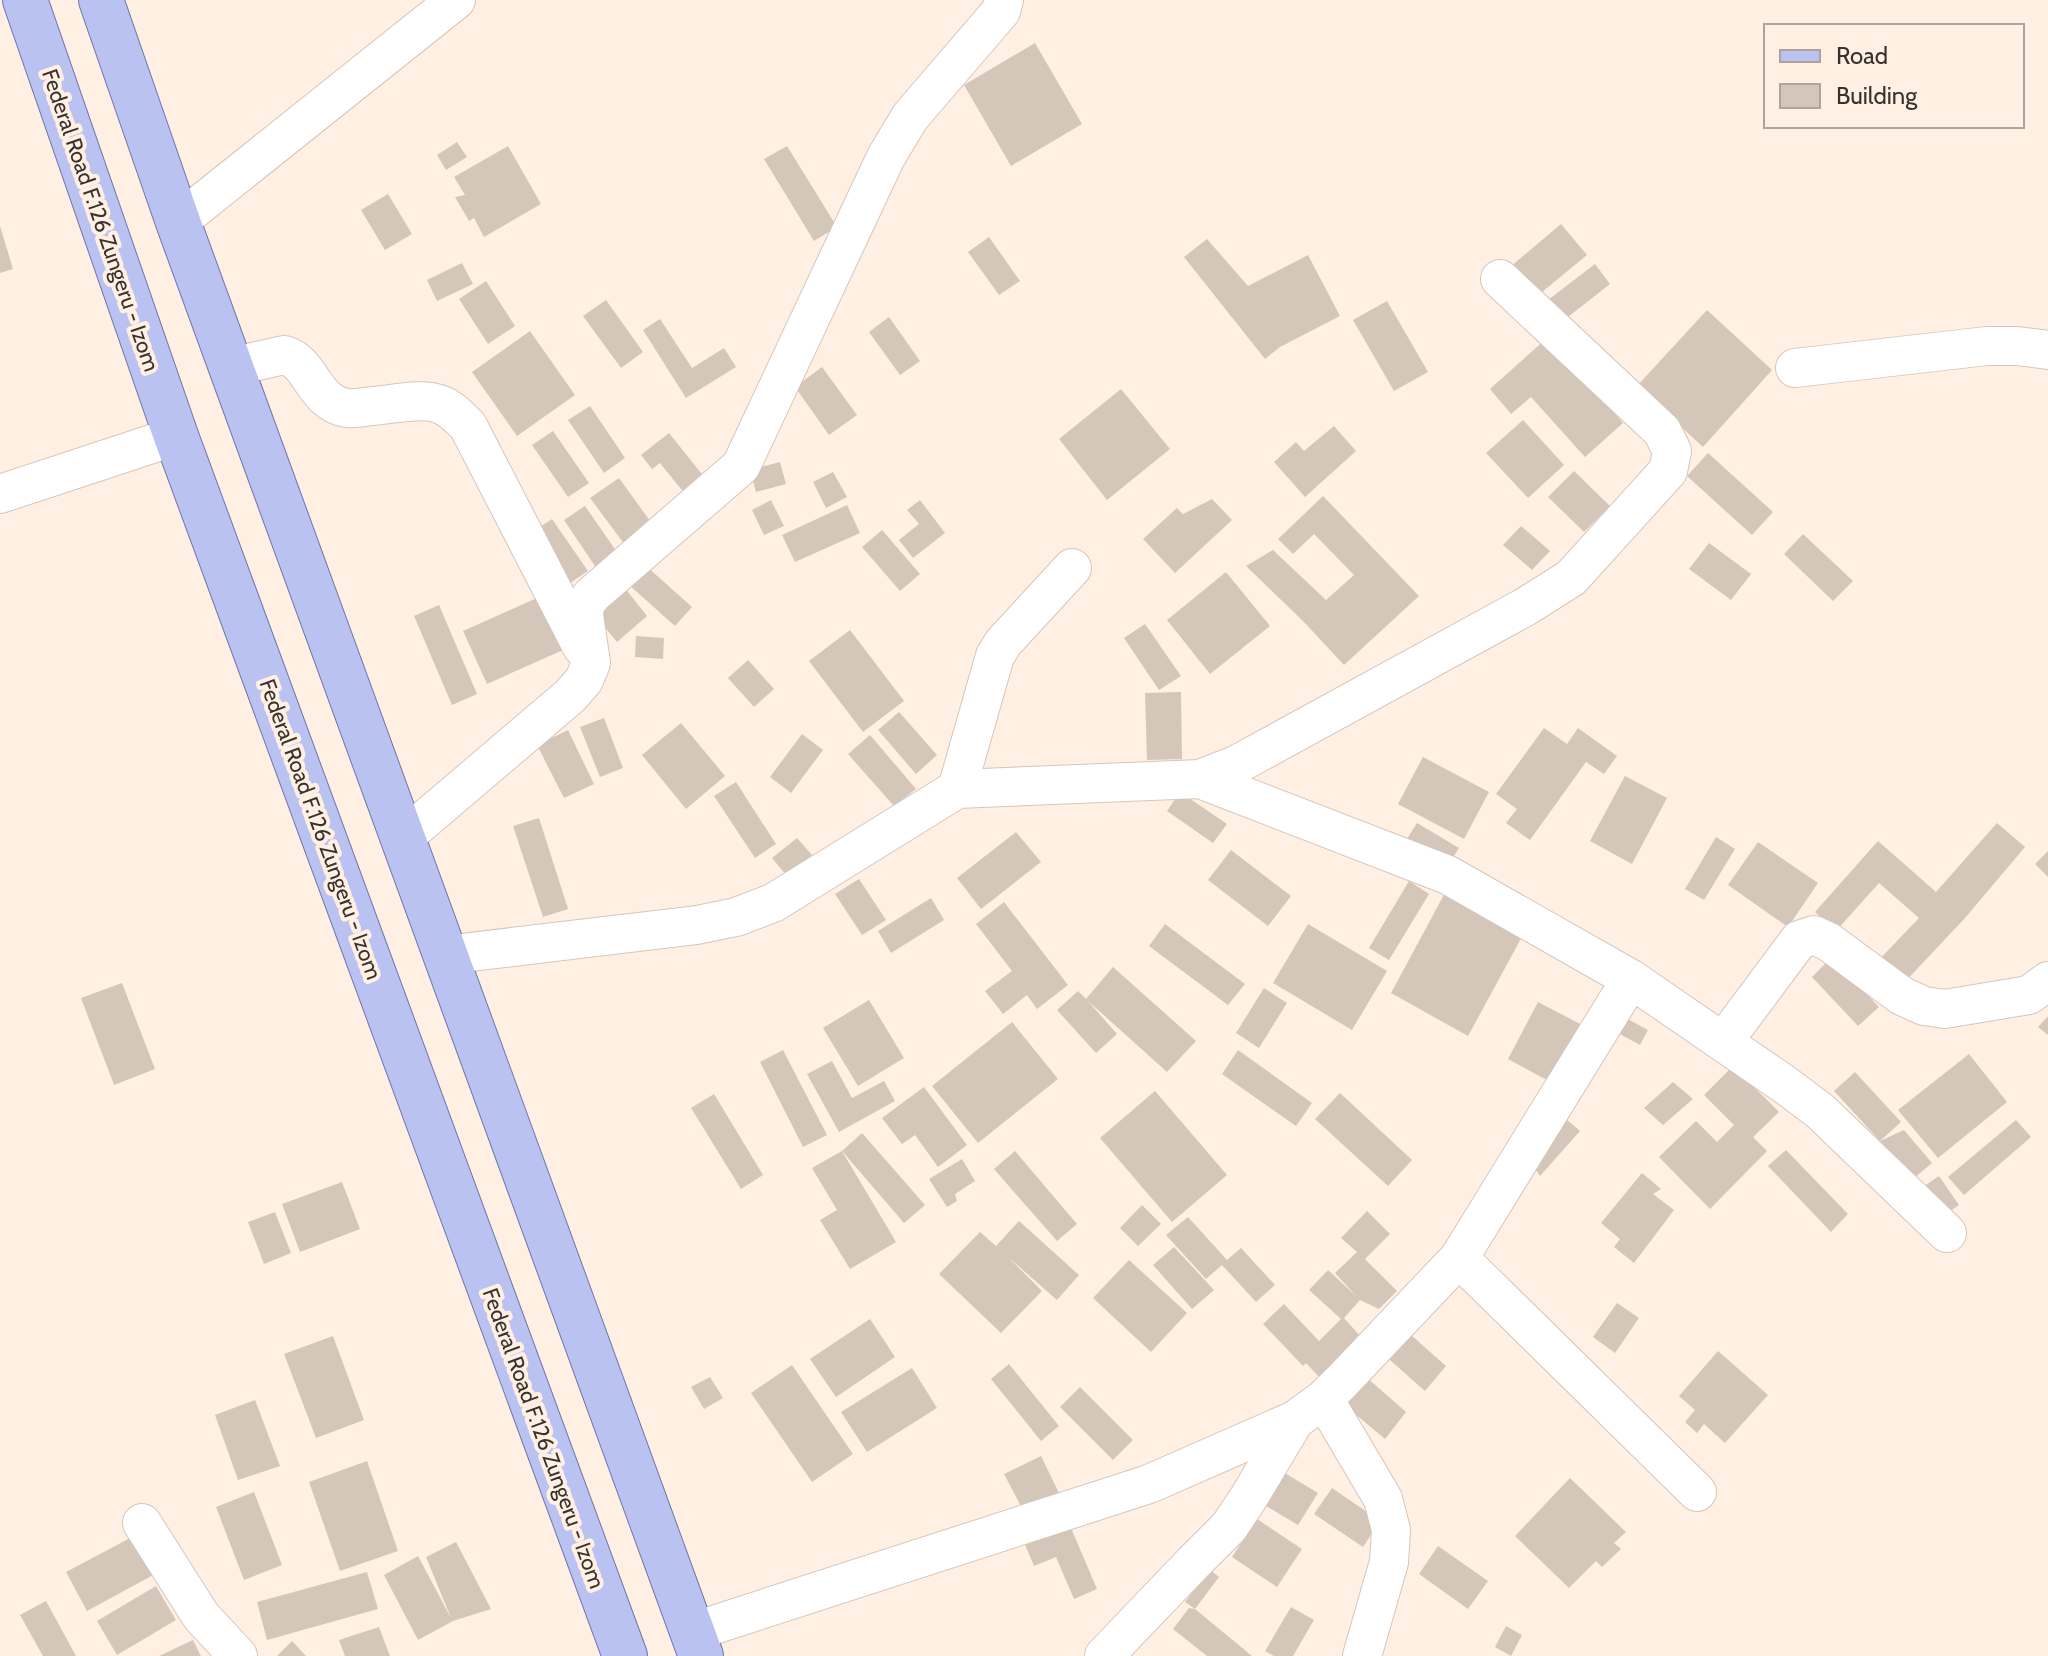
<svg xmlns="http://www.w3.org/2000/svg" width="2048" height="1656" viewBox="0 0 2048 1656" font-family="Cabin,sans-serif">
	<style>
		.building { fill: #d4c7ba }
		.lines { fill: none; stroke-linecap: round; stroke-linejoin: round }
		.minor-casing { stroke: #d4c7ba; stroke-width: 40 }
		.major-casing { stroke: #6e76a8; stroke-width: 46 }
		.minor { stroke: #fff; stroke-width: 38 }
		.major { stroke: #bac2f2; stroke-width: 44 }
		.labels { text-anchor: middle; stroke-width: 8; stroke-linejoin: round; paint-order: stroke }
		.street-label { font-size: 22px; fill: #37322d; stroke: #fff0e3 }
	</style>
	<rect width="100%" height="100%" fill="#fff0e3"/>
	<g class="building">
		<polygon points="1035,43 1082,124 1011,166 964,85"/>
		<polygon points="457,142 467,157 446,170 437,155"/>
		<polygon points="508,146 541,204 484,237 474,218 469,221 455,197 465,195 454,177"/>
		<polygon points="787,146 837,227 814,241 764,159"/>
		<polygon points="388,194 412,234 385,250 361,210"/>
		<polygon points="1561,224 1587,255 1536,297 1510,267"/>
		<polygon points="0,226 13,269 0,273"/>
		<polygon points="989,237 1020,281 999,295 968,252"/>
		<polygon points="1207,239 1248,286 1308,255 1340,316 1280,347 1265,359 1184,257"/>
		<polygon points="462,263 473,284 437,301 427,280"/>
		<polygon points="1595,264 1610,284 1564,320 1548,300"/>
		<polygon points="486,281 515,326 488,344 459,299"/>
		<polygon points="606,300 643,352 621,368 583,316"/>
		<polygon points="1387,301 1428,372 1394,391 1353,320"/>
		<polygon points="1707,310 1772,370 1703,447 1637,386"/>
		<polygon points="889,317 920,361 900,375 869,332"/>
		<polygon points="660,319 692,368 724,348 736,367 686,398 643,330"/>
		<polygon points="530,331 575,395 517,436 472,372"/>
		<polygon points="1547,338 1623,423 1585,457 1531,397 1511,414 1490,389"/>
		<polygon points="822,367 857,415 829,435 795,387"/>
		<polygon points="1121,389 1170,449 1107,500 1059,439"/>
		<polygon points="590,406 625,458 604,473 568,420"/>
		<polygon points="1523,420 1564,465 1528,498 1486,453"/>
		<polygon points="1334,426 1356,451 1305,497 1274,462 1296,442 1304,451"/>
		<polygon points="553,431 589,483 568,497 532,445"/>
		<polygon points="669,433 705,478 685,494 660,463 652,469 641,455"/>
		<polygon points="1708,453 1773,512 1752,535 1687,476"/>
		<polygon points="780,462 786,484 756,492 750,470"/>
		<polygon points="1574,471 1610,506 1584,532 1548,497"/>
		<polygon points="833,472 847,497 826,508 813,482"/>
		<polygon points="619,478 653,525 625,545 590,498"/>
		<polygon points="1323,496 1419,596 1344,665 1303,621 1246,566 1273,550 1326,600 1354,575 1314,534 1293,554 1278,539"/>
		<polygon points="1212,499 1232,520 1175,573 1143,539 1177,508 1183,514"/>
		<polygon points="771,500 784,526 764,535 752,510"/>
		<polygon points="920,500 945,533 913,558 899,540 919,524 907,510"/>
		<polygon points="847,505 860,533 795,562 782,535"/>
		<polygon points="585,506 621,558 599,572 564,520"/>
		<polygon points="552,519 588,571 567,585 531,533"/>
		<polygon points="1521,526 1550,551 1532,570 1503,545"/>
		<polygon points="882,530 920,574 900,591 862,547"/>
		<polygon points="1803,534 1853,581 1833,601 1784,554"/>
		<polygon points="1709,543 1751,574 1731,600 1689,569"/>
		<polygon points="645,565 692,607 675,626 628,584"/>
		<polygon points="1226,572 1270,626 1210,674 1167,620"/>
		<polygon points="624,587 647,616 617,642 593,613"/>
		<polygon points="548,593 572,646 487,684 463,631"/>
		<polygon points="439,605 477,694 452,705 414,616"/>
		<polygon points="1145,624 1181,676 1159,690 1124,638"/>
		<polygon points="850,630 904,701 863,732 809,661"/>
		<polygon points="636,636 664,638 663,659 635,657"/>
		<polygon points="748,660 774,689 754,707 728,678"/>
		<polygon points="1181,692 1182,759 1147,760 1145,693"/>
		<polygon points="899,712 937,755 916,774 878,730"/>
		<polygon points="604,718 623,768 600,777 580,727"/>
		<polygon points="681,723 725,776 686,809 642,755"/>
		<polygon points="1544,728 1567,744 1578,728 1617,756 1604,774 1586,762 1530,840 1506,823 1517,809 1496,794"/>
		<polygon points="568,730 594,784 564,798 537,745"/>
		<polygon points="802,734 823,750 791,793 770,777"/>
		<polygon points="870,735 916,789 894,806 848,754"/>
		<polygon points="1423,757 1489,792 1464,839 1398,804"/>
		<polygon points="1625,776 1667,798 1632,864 1590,841"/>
		<polygon points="736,782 776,844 755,858 714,796"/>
		<polygon points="1180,792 1227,824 1213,843 1167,811"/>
		<polygon points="539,818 568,909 543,917 513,826"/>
		<polygon points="1417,823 1459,848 1447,867 1405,842"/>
		<polygon points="1997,823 2025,847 1965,918 1901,986 1876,963 1919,918 1879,883 1836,931 1815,912 1878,841 1936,892"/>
		<polygon points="1016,832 1041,862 981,909 957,878"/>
		<polygon points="1716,837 1735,849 1704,900 1685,889"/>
		<polygon points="797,838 812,855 787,876 772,858"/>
		<polygon points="1758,842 1818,883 1788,927 1728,885"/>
		<polygon points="1231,850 1291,896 1268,926 1208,880"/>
		<polygon points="2048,851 2048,877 2035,864"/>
		<polygon points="859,879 886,920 862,935 835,894"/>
		<polygon points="1409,881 1429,894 1389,960 1369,948"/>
		<polygon points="1446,891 1524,933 1468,1036 1391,993"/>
		<polygon points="931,898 944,920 891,953 878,931"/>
		<polygon points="1004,902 1068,985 1037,1009 1027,995 1003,1014 985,991 1012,971 976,924"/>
		<polygon points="1165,924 1245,984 1228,1005 1149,946"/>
		<polygon points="1308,924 1387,971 1352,1030 1273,983"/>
		<polygon points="1832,957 1879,1007 1858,1026 1812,977"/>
		<polygon points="1113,967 1196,1041 1167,1072 1088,1001 1117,1034 1096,1053 1057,1010 1078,991 1086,999"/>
		<polygon points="122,983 155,1069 114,1085 81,998"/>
		<polygon points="1264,988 1287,1003 1259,1048 1236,1033"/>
		<polygon points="869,1000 904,1058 858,1086 823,1028"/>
		<polygon points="1538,1002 1584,1026 1554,1084 1508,1059"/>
		<polygon points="2048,1016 2048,1035 2038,1027"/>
		<polygon points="1624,1017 1648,1030 1640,1045 1616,1032"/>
		<polygon points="1012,1022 1058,1079 978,1143 932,1086"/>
		<polygon points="783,1050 827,1135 803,1147 760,1062"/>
		<polygon points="1238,1050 1312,1103 1296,1126 1222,1074"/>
		<polygon points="1969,1054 2007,1102 1938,1158 1898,1110"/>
		<polygon points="832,1061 852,1098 884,1081 895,1101 839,1132 807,1074"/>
		<polygon points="1733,1066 1779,1112 1753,1137 1767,1151 1710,1209 1659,1157 1696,1121 1717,1142 1734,1125 1704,1095"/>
		<polygon points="1855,1072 1901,1122 1880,1141 1834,1091"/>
		<polygon points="1673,1082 1693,1099 1663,1125 1644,1108"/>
		<polygon points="924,1087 967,1145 938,1167 915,1135 902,1144 882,1118"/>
		<polygon points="1155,1091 1227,1175 1172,1222 1100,1138"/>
		<polygon points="1340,1093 1412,1160 1388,1186 1315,1119"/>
		<polygon points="714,1094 763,1175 741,1189 691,1108"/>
		<polygon points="1566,1119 1580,1131 1540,1176 1530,1161"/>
		<polygon points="2016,1120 2031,1137 1964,1195 1948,1177"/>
		<polygon points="1904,1130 1932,1163 1913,1179 1880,1141"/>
		<polygon points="862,1133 925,1205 904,1223 842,1151 896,1242 850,1269 820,1220 837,1210 812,1168 842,1151"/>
		<polygon points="1786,1150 1848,1214 1831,1232 1768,1166"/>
		<polygon points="1015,1151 1077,1224 1057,1241 994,1169"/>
		<polygon points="962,1159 975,1181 955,1194 957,1201 947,1207 929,1179"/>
		<polygon points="1642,1173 1661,1189 1653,1194 1674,1210 1634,1263 1614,1247 1620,1239 1601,1223"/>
		<polygon points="1939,1176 1959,1205 1940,1218 1920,1189"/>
		<polygon points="342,1182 360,1229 300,1252 282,1204"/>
		<polygon points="1142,1205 1161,1224 1138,1246 1120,1228"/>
		<polygon points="1367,1211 1390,1234 1365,1259 1397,1291 1379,1309 1360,1300 1344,1318 1362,1338 1321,1379 1306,1363 1303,1366 1263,1324 1284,1304 1319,1341 1341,1319 1309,1290 1328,1270 1356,1296 1335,1273 1357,1252 1341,1238"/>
		<polygon points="275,1212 291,1253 264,1264 248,1222"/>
		<polygon points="1188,1217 1227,1260 1241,1248 1275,1285 1256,1302 1222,1265 1206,1279 1166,1235"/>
		<polygon points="1019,1221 1079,1275 1057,1300 1008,1257 1042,1291 1001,1333 939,1274 980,1232 996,1246"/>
		<polygon points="1174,1247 1214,1290 1192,1309 1153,1265"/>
		<polygon points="1129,1260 1187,1313 1151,1352 1093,1298"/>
		<polygon points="1617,1303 1639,1318 1615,1353 1593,1337"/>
		<polygon points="870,1319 895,1357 836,1397 810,1359"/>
		<polygon points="1403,1328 1446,1366 1425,1391 1382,1353"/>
		<polygon points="333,1336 364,1420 316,1438 284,1354"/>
		<polygon points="1718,1351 1768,1395 1725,1443 1704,1424 1697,1433 1685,1422 1695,1410 1679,1396"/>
		<polygon points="1009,1364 1059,1426 1041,1441 991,1379"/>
		<polygon points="792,1365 853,1454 812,1482 751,1393"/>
		<polygon points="912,1368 937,1408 867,1452 841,1412"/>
		<polygon points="1365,1376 1406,1412 1385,1439 1342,1403"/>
		<polygon points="710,1377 723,1398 704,1409 691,1387"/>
		<polygon points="1080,1387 1133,1440 1113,1460 1060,1407"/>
		<polygon points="255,1400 280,1466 238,1480 215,1415"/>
		<polygon points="1041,1456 1059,1493 1023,1510 1004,1474"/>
		<polygon points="367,1461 398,1551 340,1571 309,1482"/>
		<polygon points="1283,1472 1318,1493 1298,1525 1263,1504"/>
		<polygon points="1570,1478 1626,1532 1614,1543 1621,1549 1602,1567 1596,1561 1569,1588 1515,1536"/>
		<polygon points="1332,1488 1380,1521 1363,1547 1314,1514"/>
		<polygon points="254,1492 282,1565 244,1580 216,1507"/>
		<polygon points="1257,1519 1302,1549 1277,1587 1232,1557"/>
		<polygon points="1068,1521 1097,1589 1074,1599 1056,1557 1034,1566 1023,1540"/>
		<polygon points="134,1536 155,1574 87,1611 66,1572"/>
		<polygon points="456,1542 491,1609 453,1621 418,1640 384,1575 418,1556 451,1618 426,1557"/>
		<polygon points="1438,1546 1488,1581 1468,1609 1419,1574"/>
		<polygon points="1209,1569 1219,1577 1195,1609 1185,1602"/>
		<polygon points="367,1572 378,1609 267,1640 257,1602"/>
		<polygon points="156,1586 176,1620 117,1655 97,1621"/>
		<polygon points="46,1601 76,1656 43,1656 20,1615"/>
		<polygon points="1291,1607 1314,1620 1293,1656 1274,1656 1265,1651"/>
		<polygon points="1189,1608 1195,1609 1252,1656 1207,1656 1173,1629"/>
		<polygon points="1506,1626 1522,1635 1511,1656 1495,1647"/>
		<polygon points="379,1627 390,1656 345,1656 339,1640"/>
		<polygon points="193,1640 201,1656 159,1656"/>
		<polygon points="292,1641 306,1656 277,1656"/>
	</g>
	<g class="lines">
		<defs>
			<g id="minor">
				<polyline points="178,222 456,0"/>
				<path d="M231,367L284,355C312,362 313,403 347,408C354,409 364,407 372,406C390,405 422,397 439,404C451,408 459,417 468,426L582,647"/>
				<polyline points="1795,368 1987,346 2017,346 2048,350"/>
				<polyline points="0,494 176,436"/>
				<polyline points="1200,779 1448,875 1631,979 1784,1084 1820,1111 1947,1233"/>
				<polyline points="957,789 995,656 1003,643 1072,568"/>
				<polyline points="402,839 570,696 584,680 591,663 584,615 585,604 592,595 741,466 886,157 910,117 1001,11 1004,0"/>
				<polyline points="445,955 697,925 736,917 773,903 957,789 1200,779 1236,765 1525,607 1571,578 1668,471 1672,451 1662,431 1500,279"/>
				<polyline points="1723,1042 1799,940 1814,935 1829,942 1902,996 1924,1006 1945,1009 2029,995 2048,981"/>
				<polyline points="1459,1258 1697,1492"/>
				<polyline points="1324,1399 1383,1499 1391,1530 1389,1562 1362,1656"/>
				<polyline points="142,1523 201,1616 238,1656"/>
				<polyline points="692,1632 1149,1484 1295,1420 1324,1399 1344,1379 1459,1258 1631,979"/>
				<polyline points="1104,1656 1192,1564 1229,1527 1249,1497 1295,1420"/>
			</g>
			<g id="major">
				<polyline points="25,0 176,436 625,1656"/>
				<polyline points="101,0 178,222 701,1656"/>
			</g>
		</defs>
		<use href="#minor" class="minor-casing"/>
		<use href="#major" class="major-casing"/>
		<use href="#minor" class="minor"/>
		<use href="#major" class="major"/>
	</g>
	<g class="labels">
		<g class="street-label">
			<text transform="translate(101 220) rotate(71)" y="8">Federal Road F.126 Zungeru - Izom</text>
			<text transform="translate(321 829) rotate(70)" y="8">Federal Road F.126 Zungeru - Izom</text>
			<text transform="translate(544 1438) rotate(70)" y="8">Federal Road F.126 Zungeru - Izom</text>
		</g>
	</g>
	<rect x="1764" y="24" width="260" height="104" fill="#fff0e3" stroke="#afa49a" stroke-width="2"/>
	<rect x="1780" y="50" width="40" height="12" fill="#bac2f2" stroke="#afa49a" stroke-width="2"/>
	<text x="1836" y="64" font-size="24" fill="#37322d">Road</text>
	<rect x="1780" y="84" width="40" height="24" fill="#d4c7ba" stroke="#afa49a" stroke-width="2"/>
	<text x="1836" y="104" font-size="24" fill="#37322d">Building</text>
</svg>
